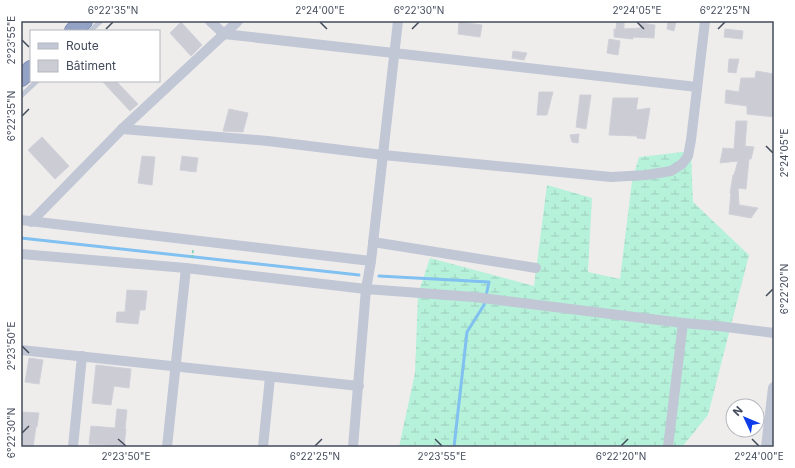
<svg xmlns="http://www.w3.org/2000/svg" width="795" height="468" viewBox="0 0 795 468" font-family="Inter,sans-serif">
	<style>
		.wetland { fill: url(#wetland-marsh) }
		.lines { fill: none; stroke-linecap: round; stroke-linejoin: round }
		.stream { stroke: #80c1f1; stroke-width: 3 }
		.building { fill: #ccccd5; stroke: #cfd0d9 }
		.trunk-casing { stroke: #6b7cab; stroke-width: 18 }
		.path { stroke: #6cd1b5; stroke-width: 1.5; stroke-dasharray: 3 2; stroke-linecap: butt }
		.service { stroke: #c1c7d5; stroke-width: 5 }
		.minor { stroke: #c1c7d5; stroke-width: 10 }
		.tertiary { stroke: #c1c7d5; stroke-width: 12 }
		.trunk { stroke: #94a2c6; stroke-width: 17 }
		.ticks { fill: none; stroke: #434b5b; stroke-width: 1.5 }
		.neatline { fill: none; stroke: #434b5b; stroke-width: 1.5 }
		.ticks-label { font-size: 10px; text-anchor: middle; fill: #434b5b }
	</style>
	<defs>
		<pattern id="wetland-marsh" width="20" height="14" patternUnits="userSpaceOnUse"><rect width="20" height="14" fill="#b6f1da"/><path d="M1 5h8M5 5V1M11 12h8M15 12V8" fill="none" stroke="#9ed0bd"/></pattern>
	</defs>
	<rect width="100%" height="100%" fill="#efedec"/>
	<polygon class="wetland" points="691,151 693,202 749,255 708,415 682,447 399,447 415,373 418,294 430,258 534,286 547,185 592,198 588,272 620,279 632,181 639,157"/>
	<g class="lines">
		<g class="stream">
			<polyline points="21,238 359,275"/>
			<polyline points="379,276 489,282 484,305 467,332 454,447"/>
		</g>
	</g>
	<g class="building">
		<polygon points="617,21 624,21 624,29 640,28 641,23 655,25 654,38 633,37 633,39 614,37 614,29 616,29"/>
		<polygon points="668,21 676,21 674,31 667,29"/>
		<polygon points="181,22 202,45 191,56 170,33"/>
		<polygon points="459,22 482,25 480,37 458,34"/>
		<polygon points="725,29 743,31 742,39 724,37"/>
		<polygon points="609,39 620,41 618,55 607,53"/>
		<polygon points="513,51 527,53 524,60 512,58"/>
		<polygon points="729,59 739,59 736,73 728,72"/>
		<polygon points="756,71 774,74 774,117 747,114 747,106 725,103 726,90 739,92 741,78 755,78"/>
		<polygon points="102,81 116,81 138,104 130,111"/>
		<polygon points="539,92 553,92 547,115 537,115"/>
		<polygon points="580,95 591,95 586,129 576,127"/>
		<polygon points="613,98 638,98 636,110 650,108 645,139 637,138 637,136 609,135"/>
		<polygon points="229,109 248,113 243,132 223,131"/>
		<polygon points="736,121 747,121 745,146 754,147 751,159 749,159 746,189 738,188 739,205 758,208 751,218 729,214 731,193 730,193 733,175 734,175 738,161 720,163 723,148 734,149"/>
		<polygon points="579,134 578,143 572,142 570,135"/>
		<polygon points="42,137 69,166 55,179 28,150"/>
		<polygon points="142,156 155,157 152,185 138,183"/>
		<polygon points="182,156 198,158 196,172 180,170"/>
		<polygon points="127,290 147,291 145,310 140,310 138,324 116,322 117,312 125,312"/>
		<polygon points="29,358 43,360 39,384 25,382"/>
		<polygon points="96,365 131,369 129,388 114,386 111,405 92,403"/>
		<polygon points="117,409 127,410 125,429 126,429 124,446 89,444 91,426 115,428"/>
		<polygon points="22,412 39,413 37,427 36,427 33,447 21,447"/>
	</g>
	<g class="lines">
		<defs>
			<g id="trunk">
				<polyline points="73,31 84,21"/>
				<polyline points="21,78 31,69"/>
			</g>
		</defs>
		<use href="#trunk" class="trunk-casing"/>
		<polyline class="path" points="192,258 193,250"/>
		<g class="service">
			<polyline points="90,31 101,21"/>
			<polyline points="21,96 37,81"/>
		</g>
		<g class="minor">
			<polyline points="210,21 224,34 697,87"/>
			<polyline points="122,129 268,141 383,155 611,177 646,175 671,171 682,164 688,156 691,140 705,21"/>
			<polyline points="21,220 371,261"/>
			<polyline points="31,222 122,129 238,21"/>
			<polyline points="373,242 536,268"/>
			<polyline points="21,254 186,268 366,289 474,297 683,323"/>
			<polyline points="21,350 359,386"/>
			<polyline points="73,447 82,356"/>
			<polyline points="167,447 186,268"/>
			<polyline points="263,447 270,377"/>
			<polyline points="353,447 366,289 371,261 398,21"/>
			<polyline points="668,447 683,323 718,326 774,333"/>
		</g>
		<polyline class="tertiary" points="767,447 774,388"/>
		<use href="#trunk" class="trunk"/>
	</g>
	<path class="ticks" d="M320,22L327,29M637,22L644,29M106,29L113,22M412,29L419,22M718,29L725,22M22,40L29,47M22,116L29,109M766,146L773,153M766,296L773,289M22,346L29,353M22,433L29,426M118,439L126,446M435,439L442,446M752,439L759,446M315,446L322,439M621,446L628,439"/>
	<rect width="795" height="468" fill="none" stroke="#ffffff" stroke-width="44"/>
	<rect x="30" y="30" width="130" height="52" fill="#ffffff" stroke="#b4b7bd"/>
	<rect x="38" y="43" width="20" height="6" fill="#c1c7d5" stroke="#b4b7bd"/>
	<text x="66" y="50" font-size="12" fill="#434b5b">Route</text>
	<rect x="38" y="60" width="20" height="12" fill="#ccccd5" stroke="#b4b7bd"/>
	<text x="66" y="70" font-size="12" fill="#434b5b">Bâtiment</text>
	<g transform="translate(745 418) rotate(314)"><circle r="19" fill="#ffffff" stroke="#b4b7bd"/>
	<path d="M0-3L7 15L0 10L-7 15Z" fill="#0d3ce8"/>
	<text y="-6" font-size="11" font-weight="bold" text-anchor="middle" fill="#434b5b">N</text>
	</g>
	<rect x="22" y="22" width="751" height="424" class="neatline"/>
	<g class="ticks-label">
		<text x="113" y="14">6°22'35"N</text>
		<text x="320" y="14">2°24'00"E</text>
		<text x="419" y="14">6°22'30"N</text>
		<text x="637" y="14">2°24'05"E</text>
		<text x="725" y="14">6°22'25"N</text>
		<text transform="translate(11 40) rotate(-90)" y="4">2°23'55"E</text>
		<text transform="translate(11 116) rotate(-90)" y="4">6°22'35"N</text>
		<text transform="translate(784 153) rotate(-90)" y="4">2°24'05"E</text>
		<text transform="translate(784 289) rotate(-90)" y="4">6°22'20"N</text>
		<text transform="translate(11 346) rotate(-90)" y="4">2°23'50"E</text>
		<text transform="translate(11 433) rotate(-90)" y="4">6°22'30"N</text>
		<text x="126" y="460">2°23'50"E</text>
		<text x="315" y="460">6°22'25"N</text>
		<text x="442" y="460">2°23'55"E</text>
		<text x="621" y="460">6°22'20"N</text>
		<text x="759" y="460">2°24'00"E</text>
	</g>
</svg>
